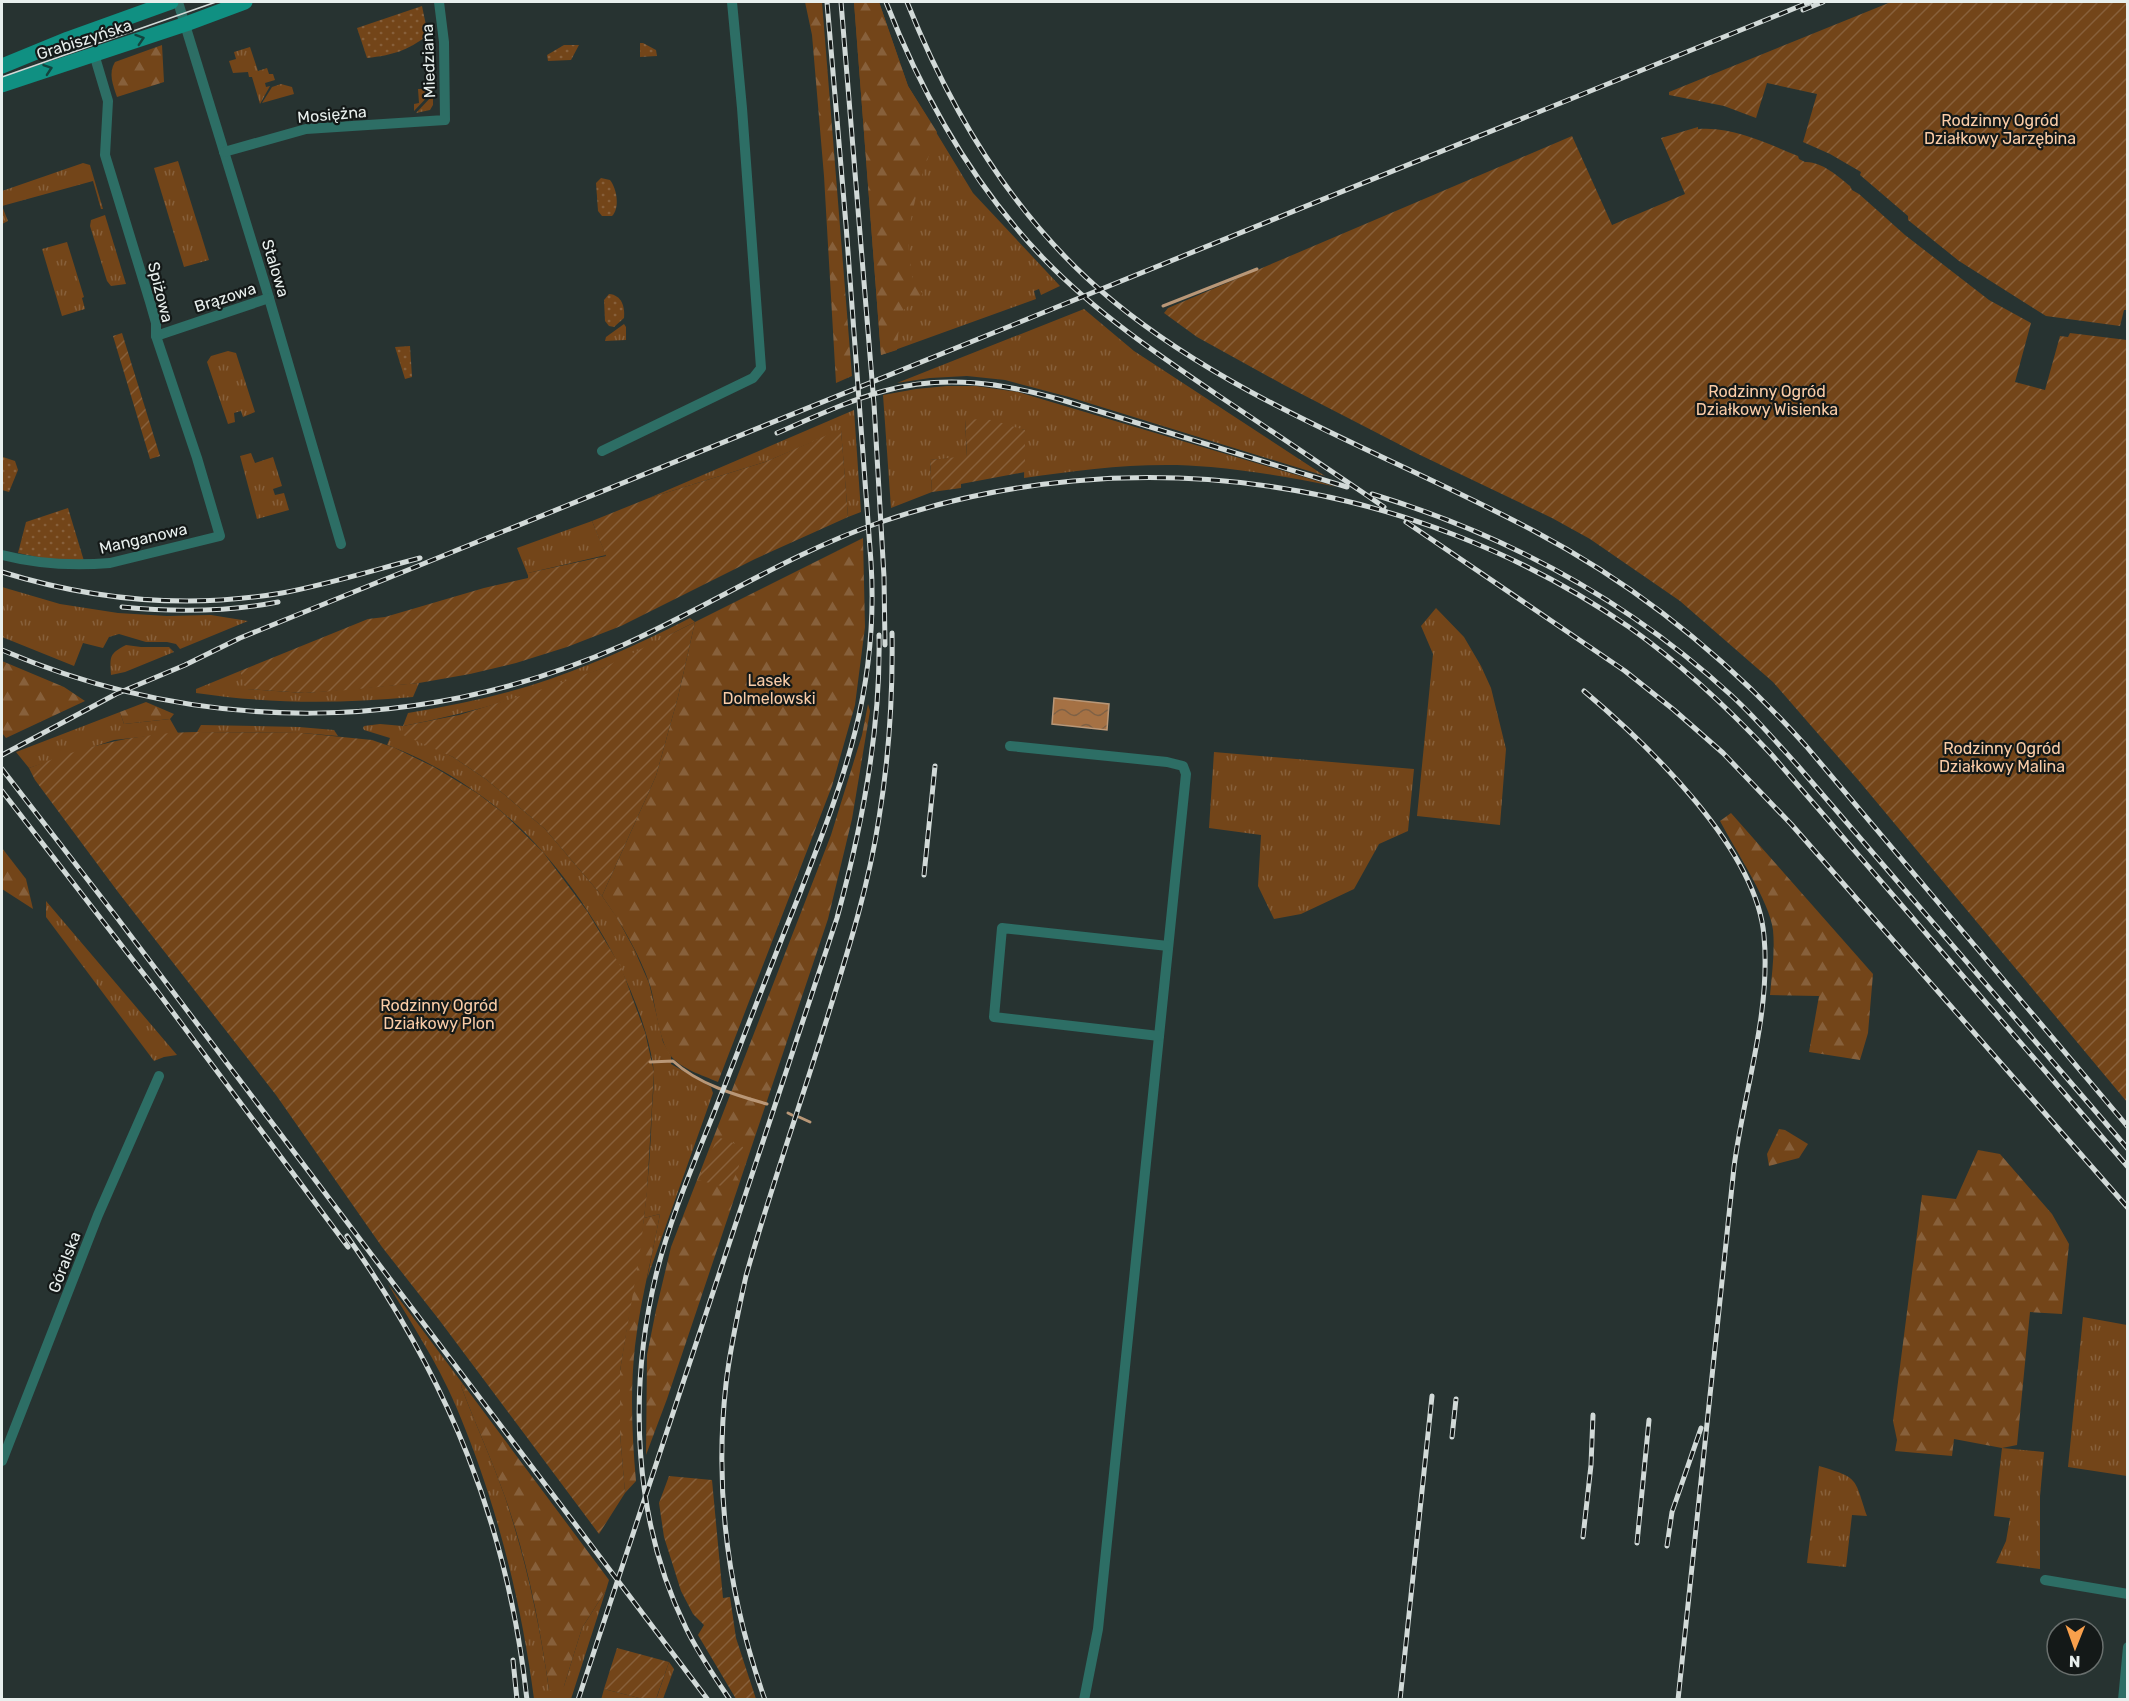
<svg xmlns="http://www.w3.org/2000/svg" width="2129" height="1701" viewBox="0 0 2129 1701" font-family="Rubik,sans-serif">
	<style>
		.grass { fill: url(#grass-tufts) }
		.forest { fill: url(#forest-firs) }
		.park { fill: url(#park-dots) }
		.garden { fill: url(#garden-furrows) }
		.water { fill: url(#water-waves); stroke: #b99777; stroke-width: 1.5 }
		.lines { fill: none; stroke-linecap: round; stroke-linejoin: round }
		.stream { stroke: #b99777; stroke-width: 3 }
		.street { stroke: #2d6e65; stroke-width: 10 }
		.secondary { stroke: #109082; stroke-width: 15 }
		.tram { stroke: #d2dad8; stroke-width: 1.5 }
		.rail-casing { stroke: #d2dad8; stroke-width: 5 }
		.rail { stroke: #141918; stroke-width: 3; stroke-dasharray: 9; stroke-linecap: butt }
		.oneway { stroke: #13433d }
		.labels { text-anchor: middle; stroke-width: 4.5; stroke-linejoin: round; paint-order: stroke }
		.street-label { font-size: 16px; fill: #e8efed; stroke: #141918 }
		.park-label { font-size: 16px; fill: #facca7; stroke: #141918 }
	</style>
	<defs>
		<pattern id="grass-tufts" width="24" height="20" patternUnits="userSpaceOnUse" patternTransform="scale(1.5)"><rect width="24" height="20" fill="#734519"/><path d="M3 7l-1-3M5 7V3M7 7l1-3M15 17l-1-3M17 17v-4M19 17l1-3" fill="none" stroke="#87603b"/></pattern>
		<pattern id="forest-firs" width="22" height="20" patternUnits="userSpaceOnUse" patternTransform="scale(1.5)"><rect width="22" height="20" fill="#734519"/><path d="M5 1l3.5 6h-7zM16 11l3.5 6h-7z" fill="#87603b"/></pattern>
		<pattern id="park-dots" width="8" height="8" patternUnits="userSpaceOnUse" patternTransform="scale(1.5)"><rect width="8" height="8" fill="#734519"/><path d="M2 2h.1M6 6h.1" fill="none" stroke="#87603b" stroke-width="1.8" stroke-linecap="round"/></pattern>
		<pattern id="garden-furrows" width="10" height="10" patternUnits="userSpaceOnUse" patternTransform="scale(1.5)"><rect width="10" height="10" fill="#734519"/><path d="M-1 1l2-2M0 10L10 0M9 11l2-2" fill="none" stroke="#87603b"/></pattern>
		<pattern id="water-waves" width="16" height="10" patternUnits="userSpaceOnUse" patternTransform="scale(1.5)"><rect width="16" height="10" fill="#a57144"/><path d="M0 5q4-4 8 0t8 0" fill="none" stroke="#7f6145"/></pattern>
	</defs>
	<rect width="100%" height="100%" fill="#273331"/>
	<g class="grass">
		<polygon points="854,2 879,2 908,86 973,193 1060,286 1041,295 1039,289 1034,291 1036,299 881,355"/>
		<polygon points="250,47 258,71 267,68 269,74 273,74 275,80 265,83 266,87 270,86 260,104 252,77 249,77 248,72 233,73 229,61 236,59 234,52"/>
		<polygon points="281,84 292,87 294,94 262,103 272,87"/>
		<polygon points="418,89 433,89 433,91 414,111 414,104 419,103"/>
		<polygon points="433,95 433,105 430,110 416,113"/>
		<polygon points="178,161 209,260 184,267 154,168"/>
		<polygon points="83,163 90,165 103,209 101,209 93,181 2,206 8,221 2,224 2,191"/>
		<polygon points="105,215 126,284 111,286 107,281 90,226 91,220"/>
		<polygon points="67,242 84,297 82,298 85,309 62,316 42,249"/>
		<polygon points="1084,309 1134,351 1325,476 1069,397 1005,380 967,376 930,378 897,383"/>
		<polygon points="624,324 626,327 626,340 605,341 606,337"/>
		<polygon points="228,351 236,353 255,412 243,417 241,411 234,413 235,422 228,424 207,362 211,356"/>
		<path d="M947,386H976L1018,392L1337,487C1296,478 1253,471 1211,467C1149,461 1085,469 1024,478L1025,430L965,420L967,457L930,460L932,492L891,508L883,395L916,389Z"/>
		<polygon points="854,410 861,512 848,517 841,430 765,462 649,498"/>
		<polygon points="251,453 255,463 273,457 282,486 273,489 275,495 284,493 289,510 257,519 240,456"/>
		<polygon points="592,521 606,555 528,573 529,578 517,548"/>
		<polygon points="2,587 60,604 118,613 167,616 211,615 248,621 180,649 176,644 167,642 146,642 119,634 109,637 103,648 83,643 74,666 2,637"/>
		<polygon points="1436,608 1464,637 1481,666 1491,688 1506,749 1500,825 1417,816 1433,654 1421,626"/>
		<path d="M690,618L695,622C664,637 633,656 601,669C537,694 471,713 403,726L433,747L453,757L487,780L545,829L602,896L616,916L634,949L649,983L663,1042L671,1056V1064L711,1087L713,1093L647,1279L660,1214L644,1218C648,1182 651,1145 652,1109C653,1094 655,1078 653,1064C639,981 578,883 518,826C483,793 432,761 387,745L390,738L364,730L363,728L364,726L380,724L403,726L408,713C449,706 489,698 529,686C584,669 639,644 690,618Z"/>
		<path d="M126,645L141,647H169L174,652L125,672L111,675C110,656 109,654 126,645Z"/>
		<path d="M240,671L247,689L305,693L419,683L413,697C337,704 272,704 196,693V689Z"/>
		<polygon points="120,712 124,724 170,719 178,733 114,740 29,768 16,752"/>
		<polygon points="201,725 299,727 334,730 338,736 302,733 197,732"/>
		<polygon points="1214,752 1414,769 1408,831 1379,844 1354,889 1301,914 1274,919 1258,886 1261,835 1209,828"/>
		<polygon points="46,901 177,1055 164,1057 154,1061 46,917"/>
		<path d="M388,1284L463,1384L461,1386C475,1423 492,1460 505,1497C526,1560 540,1625 549,1690L564,1686L582,1628L606,1590L571,1699H534C521,1598 495,1498 455,1404C437,1362 411,1323 388,1284Z"/>
		<polygon points="2083,1317 2127,1325 2127,1476 2068,1467"/>
		<polygon points="2002,1448 2044,1452 2040,1496 2040,1569 1996,1563 2006,1541 2010,1518 1994,1516"/>
		<path d="M1819,1466C1859,1478 1854,1477 1867,1516L1852,1515L1846,1567L1807,1563Z"/>
		<polygon points="669,1662 674,1669 663,1699 656,1700"/>
		<polygon points="604,1689 643,1699 601,1700"/>
	</g>
	<g class="forest">
		<polygon points="805,2 822,2 852,376 836,383 824,176 812,35"/>
		<polygon points="854,2 879,2 908,86 937,132 918,187 907,237 913,283 923,294 900,313 897,350 881,355"/>
		<path d="M162,45L164,82L117,97C113,85 108,73 115,62Z"/>
		<path d="M863,538L865,627L855,705L832,786L718,1082C702,1075 681,1069 670,1055C658,1038 656,1005 650,985C639,953 621,923 602,896L656,776L678,697L695,622Z"/>
		<polygon points="2,661 64,687 85,701 6,738 2,733"/>
		<polygon points="146,702 174,714 170,719 124,724 120,712"/>
		<polygon points="868,704 870,711 852,819 828,919 667,1399 646,1455 647,1355 656,1310 671,1247 831,835 862,735"/>
		<path d="M1731,813L1873,974L1868,1033L1860,1060L1809,1052L1819,996L1770,995C1772,973 1775,951 1773,930C1770,902 1734,848 1720,821Z"/>
		<polygon points="2,848 26,879 33,909 2,889"/>
		<polygon points="1779,1129 1785,1130 1808,1144 1799,1158 1769,1166 1767,1154"/>
		<polygon points="1978,1150 2000,1154 2052,1214 2069,1244 2062,1314 2030,1312 2017,1445 2002,1448 1954,1439 1952,1456 1895,1451 1897,1440 1893,1421 1922,1195 1956,1199"/>
		<path d="M660,1214C652,1258 640,1302 635,1346C630,1391 632,1436 636,1481L625,1493L620,1433V1371L644,1218Z"/>
		<path d="M463,1384L609,1580L606,1590L582,1628L564,1686L558,1692L549,1690C540,1625 527,1559 505,1497C492,1460 475,1423 461,1386Z"/>
	</g>
	<g class="park">
		<path d="M422,6L428,35C407,51 393,55 367,58L357,28Z"/>
		<polygon points="640,43 643,43 656,50 657,56 640,57"/>
		<polygon points="564,45 579,45 571,60 548,61 547,55"/>
		<path d="M601,178L610,180C617,189 620,208 612,216H602L598,211L596,183Z"/>
		<path d="M609,294C622,295 625,307 624,318L614,327L609,326L605,321L604,300Z"/>
		<polygon points="410,346 412,377 405,379 395,347"/>
		<polygon points="3,457 15,461 18,470 9,492 2,490 2,461"/>
		<polygon points="68,508 84,561 51,560 18,553 26,522"/>
	</g>
	<g class="garden">
		<polygon points="1891,2 2127,2 2128,310 2124,310 2120,326 2046,316 1959,261 1908,220 1908,216 1860,175 1861,172 1830,154 1803,142 1817,94 1767,83 1756,118 1724,106 1669,95 1669,92"/>
		<path d="M1698,127V129C1733,126 1766,143 1798,156L1799,159L1805,162C1821,161 1838,176 1850,186L1852,190L1859,194L1905,235L1989,300L2031,323L2015,382L2045,390L2060,336L2068,337L2070,333L2127,340V1102L1859,781L1773,682L1680,601L1590,539L1552,518L1418,454L1284,385L1197,337L1164,313L1168,308L1572,136L1612,225L1685,194L1661,138Z"/>
		<polygon points="122,333 160,456 150,459 113,336"/>
		<polygon points="965,419 992,420 1025,430 1025,472 961,484 961,488 932,492 930,460 967,456"/>
		<polygon points="841,429 848,517 755,559 621,626 567,647 516,663 470,674 419,683 348,690 305,693 246,689 240,671 368,619 385,617 484,588 528,578 528,573 606,556 592,521 649,498 765,462"/>
		<polygon points="695,622 678,697 656,776 602,896 545,829 487,780 453,757 403,735 403,726 459,715 546,688 603,668"/>
		<path d="M197,732L302,733L372,740L395,748L434,767L477,793L502,812L543,852L587,911L621,967L645,1032L654,1072L647,1192L641,1245L620,1371V1433L625,1493L599,1534L440,1321L382,1247L276,1095L118,892L35,780L29,768C86,746 135,733 197,732Z"/>
		<polygon points="718,1137 743,1147 738,1170 729,1188 698,1180"/>
		<polygon points="669,1476 712,1480 723,1598 730,1597 736,1638 756,1699 736,1699 698,1635 704,1625 693,1614 681,1591 664,1537 659,1503"/>
		<polygon points="617,1648 669,1662 656,1699 643,1699 604,1689"/>
	</g>
	<polygon class="water" points="1054,698 1109,704 1107,730 1052,724"/>
	<g class="lines">
		<g class="stream">
			<polyline points="1163,306 1257,269"/>
			<path d="M650,1062L673,1061C698,1084 735,1095 767,1104"/>
			<polyline points="788,1113 792,1115"/>
			<polyline points="799,1117 810,1122"/>
		</g>
		<g class="street">
			<polyline points="178,2 266,288 341,544"/>
			<polyline points="224,152 306,129 445,120 444,42 439,2"/>
			<polyline points="156,336 269,298"/>
			<polyline points="602,451 753,378 761,368 742,108 732,2"/>
			<path d="M2,555C37,564 74,566 110,563L220,536L197,458L156,336V323L150,302L105,155L108,101L94,54"/>
			<polyline points="1010,746 1167,762 1183,766 1186,774 1098,1629 1084,1700"/>
			<polyline points="1159,1036 994,1017 1002,928 1168,946"/>
			<polyline points="2,1461 98,1215 159,1076"/>
			<polyline points="2045,1580 2128,1594"/>
			<polyline points="2123,1700 2128,1647"/>
		</g>
		<g class="secondary">
			<polyline points="2,66 68,39 171,2"/>
			<polyline points="2,85 186,24 245,2"/>
		</g>
		<polyline class="tram" points="2,77 216,2"/>
		<defs>
			<g id="rail">
				<polyline points="841,2 874,404 884,577 885,645"/>
				<path d="M886,2C923,97 972,184 1044,259C1096,313 1160,356 1222,398C1276,434 1330,470 1384,507"/>
				<path d="M907,2C952,115 1017,222 1113,301C1237,403 1393,456 1534,531C1638,586 1728,659 1806,746L2128,1127"/>
				<polyline points="1803,10 1823,2"/>
				<path d="M777,433C812,418 847,401 884,391C944,374 1003,383 1062,400L1347,487"/>
				<path d="M1372,494C1507,535 1629,601 1732,696C1756,718 1777,743 1798,766L2128,1149"/>
				<polyline points="1406,522 1625,671 1674,710 1723,753 1791,824 2128,1208"/>
				<path d="M2,572C92,600 188,609 282,593C329,584 374,570 420,558"/>
				<path d="M122,607C174,612 227,612 278,602"/>
				<path d="M2,650C203,736 423,734 623,645C710,606 790,553 881,522C1132,436 1411,477 1629,627C1681,664 1728,708 1771,754L2128,1167"/>
				<path d="M1584,691C1648,745 1757,849 1764,936C1771,1014 1744,1090 1734,1167L1678,1700"/>
				<polyline points="2,755 116,694 185,665 240,638 1810,2"/>
				<polyline points="2,769 115,915 708,1700"/>
				<polyline points="2,791 160,995 348,1247"/>
				<polyline points="924,875 935,766"/>
				<path d="M347,1236C448,1379 508,1524 527,1700"/>
				<polyline points="1452,1437 1456,1399"/>
				<polyline points="1583,1537 1591,1465 1593,1415"/>
				<polyline points="1637,1543 1649,1420"/>
				<polyline points="1667,1546 1672,1512 1701,1428"/>
				<polyline points="513,1660 517,1700"/>
				<path d="M578,1700L837,918C862,827 881,730 879,635"/>
				<path d="M730,1700C714,1676 698,1653 686,1628C633,1520 628,1391 656,1275C671,1214 698,1154 721,1095C747,1028 773,960 800,893C844,779 879,688 871,562L846,225L827,2"/>
				<path d="M765,1700C729,1599 714,1491 726,1384C730,1348 738,1312 746,1276C771,1187 802,1100 829,1012C849,948 869,884 879,818C889,757 893,695 892,633"/>
				<polyline points="1400,1700 1432,1396"/>
			</g>
		</defs>
		<use href="#rail" class="rail-casing"/>
		<use href="#rail" class="rail"/>
	</g>
	<defs><path id="oneway-chevron" d="M-2-3.5L2.5 0L-2 3.5" fill="none" stroke-width="1.6" stroke-linecap="round" stroke-linejoin="round" transform="scale(1.5)"/></defs>
	<g class="oneway">
		<use href="#oneway-chevron" transform="translate(140 39) rotate(-18)"/>
		<use href="#oneway-chevron" transform="translate(48 69) rotate(-19)"/>
	</g>
	<g class="labels">
		<g class="street-label">
			<text transform="translate(84 39) rotate(-18)" y="6">Grabiszyńska</text>
			<text transform="translate(428 61) rotate(-92)" y="6">Miedziana</text>
			<text transform="translate(332 114) rotate(-5)" y="6">Mosiężna</text>
			<text transform="translate(276 268) rotate(73)" y="6">Stalowa</text>
			<text transform="translate(161 292) rotate(76)" y="6">Spiżowa</text>
			<text transform="translate(225 297) rotate(-18)" y="6">Brązowa</text>
			<text transform="translate(143 538) rotate(-13)" y="6">Manganowa</text>
			<text transform="translate(64 1262) rotate(-69)" y="6">Góralska</text>
		</g>
		<g class="park-label">
			<text x="2000" y="126">Rodzinny Ogród<tspan x="2000" dy="18">Działkowy Jarzębina</tspan></text>
			<text x="1767" y="397">Rodzinny Ogród<tspan x="1767" dy="18">Działkowy Wisienka</tspan></text>
			<text x="769" y="686">Lasek<tspan x="769" dy="18">Dolmelowski</tspan></text>
			<text x="2002" y="754">Rodzinny Ogród<tspan x="2002" dy="18">Działkowy Malina</tspan></text>
			<text x="439" y="1011">Rodzinny Ogród<tspan x="439" dy="18">Działkowy Plon</tspan></text>
		</g>
	</g>
	<rect width="2129" height="1701" fill="none" stroke="#e8efed" stroke-width="6"/>
	<g transform="translate(2075 1647) rotate(181)"><circle r="28" fill="#141918" stroke="#696f6d" stroke-width="1.5"/>
	<path d="M0-4.5L10 22L0 15L-10 22Z" fill="#f9a04c"/>
	<text y="-9" font-size="16" font-weight="bold" text-anchor="middle" fill="#e8efed">N</text>
	</g>
</svg>
